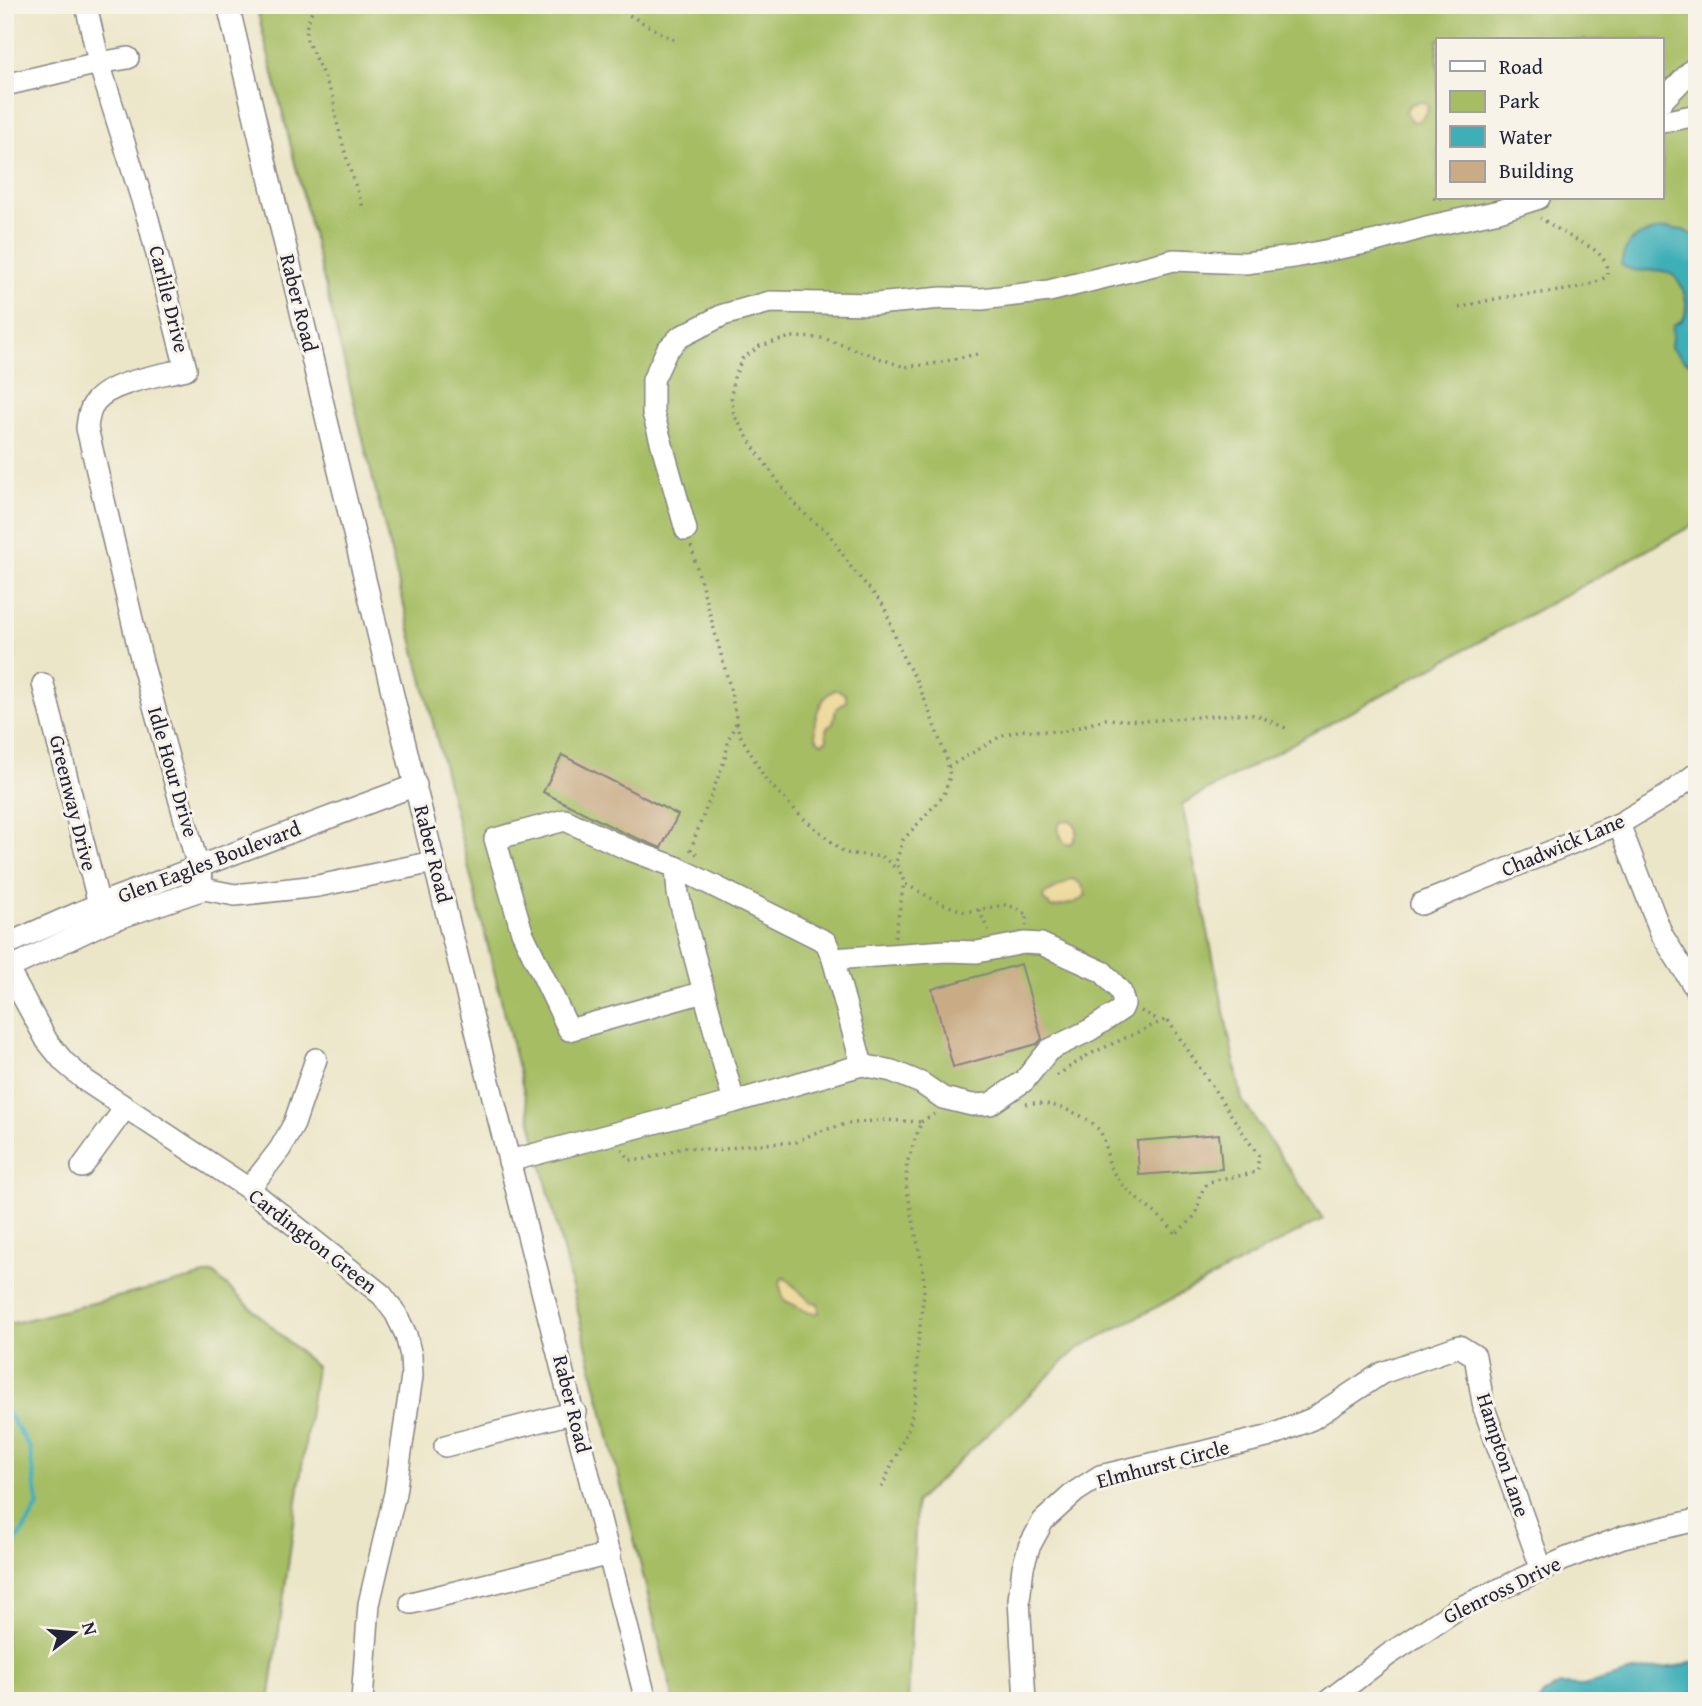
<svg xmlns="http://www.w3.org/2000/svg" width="1702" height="1706" viewBox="0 0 1702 1706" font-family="'Gentium Book Plus',serif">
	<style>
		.green { fill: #a6bd63; stroke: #64704f; stroke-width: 2; fill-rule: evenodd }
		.sand { fill: #eeda9e; stroke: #887e6c; stroke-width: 2 }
		.water { fill: #3eafb7; stroke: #306879; stroke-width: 2 }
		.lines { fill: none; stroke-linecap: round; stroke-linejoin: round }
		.stream { stroke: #3eafb7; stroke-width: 5 }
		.building { fill: #c9ac86 }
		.minor-casing { stroke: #878482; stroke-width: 24 }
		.path { stroke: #878482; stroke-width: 3.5; stroke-dasharray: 2 5; stroke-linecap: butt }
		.minor { stroke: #fff; stroke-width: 21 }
		.labels { text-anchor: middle; stroke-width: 6; stroke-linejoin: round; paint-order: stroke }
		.street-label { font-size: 21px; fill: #22223b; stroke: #f7f3e8 }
	</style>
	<rect width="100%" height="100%" fill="#f7f3e8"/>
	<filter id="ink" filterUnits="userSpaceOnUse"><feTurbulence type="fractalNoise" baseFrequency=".0143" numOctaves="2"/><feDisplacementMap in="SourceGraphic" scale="14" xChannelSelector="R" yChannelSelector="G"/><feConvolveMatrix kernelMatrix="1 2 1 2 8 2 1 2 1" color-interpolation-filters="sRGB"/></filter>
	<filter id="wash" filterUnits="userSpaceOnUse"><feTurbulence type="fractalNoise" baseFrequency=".00686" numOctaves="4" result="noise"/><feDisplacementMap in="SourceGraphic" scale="28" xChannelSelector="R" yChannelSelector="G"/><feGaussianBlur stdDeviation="1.57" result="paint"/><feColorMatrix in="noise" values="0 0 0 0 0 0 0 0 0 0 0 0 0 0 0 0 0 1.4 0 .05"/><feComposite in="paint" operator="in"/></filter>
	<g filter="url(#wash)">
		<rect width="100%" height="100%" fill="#ece6c9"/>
		<g class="green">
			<path d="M256,5H1697V523L1182,804L1242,1100L1323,1219L1077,1349L916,1502L908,1701H674ZM1438,40H1662V198H1438Z"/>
			<polygon points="213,1273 316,1367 269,1701 5,1701 5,1325"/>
		</g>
		<g class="sand">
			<path d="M1424,102L1428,107L1426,114L1418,122L1412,121L1406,112C1409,102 1414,103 1424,102Z"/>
			<path d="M834,690H839L846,695V702L836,709L833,723L826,729L827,740L822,743L818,741C809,727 819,698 834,690Z"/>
			<path d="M1069,820C1080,825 1078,835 1072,843L1068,845L1064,843L1057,828L1062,821Z"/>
			<path d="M1072,879C1080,881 1084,887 1086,895C1077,905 1064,904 1052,908L1043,899L1044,895Z"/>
			<polygon points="784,1277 811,1302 818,1303 819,1313 809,1313 784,1300 779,1283"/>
		</g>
		<g class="water">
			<path d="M1668,228L1683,230L1697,237V367L1684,360L1671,348L1673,326C1674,325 1681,321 1682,320C1692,308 1683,281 1671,274C1655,265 1640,277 1621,265C1625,237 1642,232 1668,228Z"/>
			<polygon points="1697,1660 1697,1692 1672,1701 1539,1701 1544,1693 1560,1685 1583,1686 1637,1671 1685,1665"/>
		</g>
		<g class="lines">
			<polyline class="stream" points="5,1409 30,1448 38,1506 20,1536 5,1554"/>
		</g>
		<g id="blocks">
			<g class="building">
				<polygon points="562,755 678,815 661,848 622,832 543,792"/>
				<polygon points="1021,964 1042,1039 1037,1044 953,1067 932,989"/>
				<polygon points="1219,1134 1222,1169 1139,1175 1137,1141"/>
			</g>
		</g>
	</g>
	<g filter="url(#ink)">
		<use href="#blocks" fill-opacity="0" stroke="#878482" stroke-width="2"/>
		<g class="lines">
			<defs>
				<g id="minor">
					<path d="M86,5L99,63L148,219L186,369C162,375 110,382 95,402C89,410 88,419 87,428L142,662L204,889"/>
					<path d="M228,5C315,369 400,734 493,1097C544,1298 596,1499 646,1701"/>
					<polyline points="5,85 99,63 128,58"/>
					<polyline points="1662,101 1697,65"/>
					<polyline points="1662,122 1697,115"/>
					<polyline points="686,530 653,413 653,380 667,350 680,337 723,315 770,302 875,304 942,298 982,299 1049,291 1174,260 1245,263 1294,257 1376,241 1426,227 1499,211 1539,198"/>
					<polyline points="43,684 102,916"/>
					<polyline points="1619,824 1662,935 1697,991"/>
					<polyline points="676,867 678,894 704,992"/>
					<polyline points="1421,904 1619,824 1668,795 1697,773"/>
					<polyline points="5,945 99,904 416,785"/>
					<polyline points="833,959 946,951 977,952 1024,943 1041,944 1103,972 1121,992 1124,1004 1122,1009 1090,1030 1049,1050 1024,1081 990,1104 972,1105 943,1098 921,1083 892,1071 862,1065"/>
					<polyline points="5,964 47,1041 64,1062 86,1081 249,1189 382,1295 396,1314 406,1335 411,1356 412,1376 395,1493 369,1604 362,1701"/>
					<polyline points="5,970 104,923 204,889 235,895 318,886 434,862"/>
					<polyline points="509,1161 734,1102 862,1065 833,959 826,942 676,867 625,848 565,820 495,839 522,932 569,1030 704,992 734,1102"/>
					<polyline points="82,1167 125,1108"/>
					<polyline points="249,1189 280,1149 294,1124 316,1059"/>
					<polyline points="445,1446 575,1412"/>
					<polyline points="411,1603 610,1554"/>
					<polyline points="1025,1701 1019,1600 1023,1567 1029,1547 1043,1521 1075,1492 1100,1476 1267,1437 1312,1419 1382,1373 1459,1346 1475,1356 1484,1408 1542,1570"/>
					<polyline points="1328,1701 1388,1655 1457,1609 1567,1558 1623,1537 1697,1520"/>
				</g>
			</defs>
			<use href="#minor" class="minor-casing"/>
			<g class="path">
				<polyline points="314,5 306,28 307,40 334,99 335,115 349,167 364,210"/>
				<polyline points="611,5 674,40"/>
				<polyline points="1433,198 1453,198"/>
				<path d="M1459,308C1477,303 1496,298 1514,296C1541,292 1585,292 1607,276C1609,252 1587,246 1569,236C1559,230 1550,224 1540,218"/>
				<polyline points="977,354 933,364 904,367 823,338 791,337 760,346 742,359 734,378 731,396 734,415 754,448 793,502 809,518 827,531 851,567 884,606 904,660 916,679 928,708 947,760 950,776 944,795 903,840 896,862 905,884 938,902 965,912 1004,905 1017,908 1027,915 1026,926"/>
				<polyline points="691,546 730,687 739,733 766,780 802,817 845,853 883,857 898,870"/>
				<polyline points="948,767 1003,735 1021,730 1062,732 1106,719 1143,721 1238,714 1257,715 1288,729"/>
				<polyline points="697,854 691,850 695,837 725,759 729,738 736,723"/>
				<polyline points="979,910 988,930"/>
				<polyline points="895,937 904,883"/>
				<polyline points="1141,1011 1159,1020"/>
				<path d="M1026,1104C1045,1099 1087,1114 1099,1130C1107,1141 1106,1155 1110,1166C1112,1172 1118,1179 1122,1184C1138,1204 1162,1213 1176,1235C1181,1227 1187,1225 1192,1219C1202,1207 1197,1186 1213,1181C1228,1176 1243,1177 1258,1171V1155L1167,1019L1088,1055L1053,1078"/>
				<polyline points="921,1122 934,1114"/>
				<polyline points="622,1149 630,1160 642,1160 685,1147 717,1151 745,1145 796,1142 817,1132 846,1124 882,1120 921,1122 907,1163 906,1185 923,1269 924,1292 917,1352 917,1393 909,1427 881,1489"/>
			</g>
			<use href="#minor" class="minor"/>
		</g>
	</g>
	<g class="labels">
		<g class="street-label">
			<text transform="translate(169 299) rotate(76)" y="7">Carlile Drive</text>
			<text transform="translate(299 303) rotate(76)" y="7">Raber Road</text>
			<text transform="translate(173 772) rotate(74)" y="7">Idle Hour Drive</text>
			<text transform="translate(73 803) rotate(76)" y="7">Greenway Drive</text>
			<text transform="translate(1563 845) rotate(-23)" y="7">Chadwick Lane</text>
			<text transform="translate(433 854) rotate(76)" y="7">Raber Road</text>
			<text transform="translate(209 862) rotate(-21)" y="7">Glen Eagles Boulevard</text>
			<text transform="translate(313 1241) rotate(38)" y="7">Cardington Green</text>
			<text transform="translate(572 1404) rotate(76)" y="7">Raber Road</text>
			<text transform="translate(1503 1455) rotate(72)" y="7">Hampton Lane</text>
			<text transform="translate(1163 1464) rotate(-15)" y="7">Elmhurst Circle</text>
			<text transform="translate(1502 1590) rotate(-26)" y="7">Glenross Drive</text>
		</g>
	</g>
	<rect width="1702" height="1706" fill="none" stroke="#f7f3e8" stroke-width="28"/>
	<rect x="1436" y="38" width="228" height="161" fill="#f7f3e8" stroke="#a29fa3" stroke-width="2"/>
	<rect x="1450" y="61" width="35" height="10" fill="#ffffff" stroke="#a29fa3" stroke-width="2"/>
	<text x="1499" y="74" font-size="21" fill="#22223b">Road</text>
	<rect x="1450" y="91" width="35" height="21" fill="#a6bd63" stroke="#a29fa3" stroke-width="2"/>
	<text x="1499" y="108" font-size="21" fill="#22223b">Park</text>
	<rect x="1450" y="126" width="35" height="21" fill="#3eafb7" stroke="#a29fa3" stroke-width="2"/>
	<text x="1499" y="144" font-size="21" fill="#22223b">Water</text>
	<rect x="1450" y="161" width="35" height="21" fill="#c9ac86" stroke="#a29fa3" stroke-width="2"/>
	<text x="1499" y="178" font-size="21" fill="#22223b">Building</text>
	<g transform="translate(74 1633) rotate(74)" stroke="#f7f3e8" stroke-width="5" paint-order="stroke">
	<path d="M0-5L12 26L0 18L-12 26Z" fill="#22223b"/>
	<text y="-10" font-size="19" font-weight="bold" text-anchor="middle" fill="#22223b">N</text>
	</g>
</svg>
